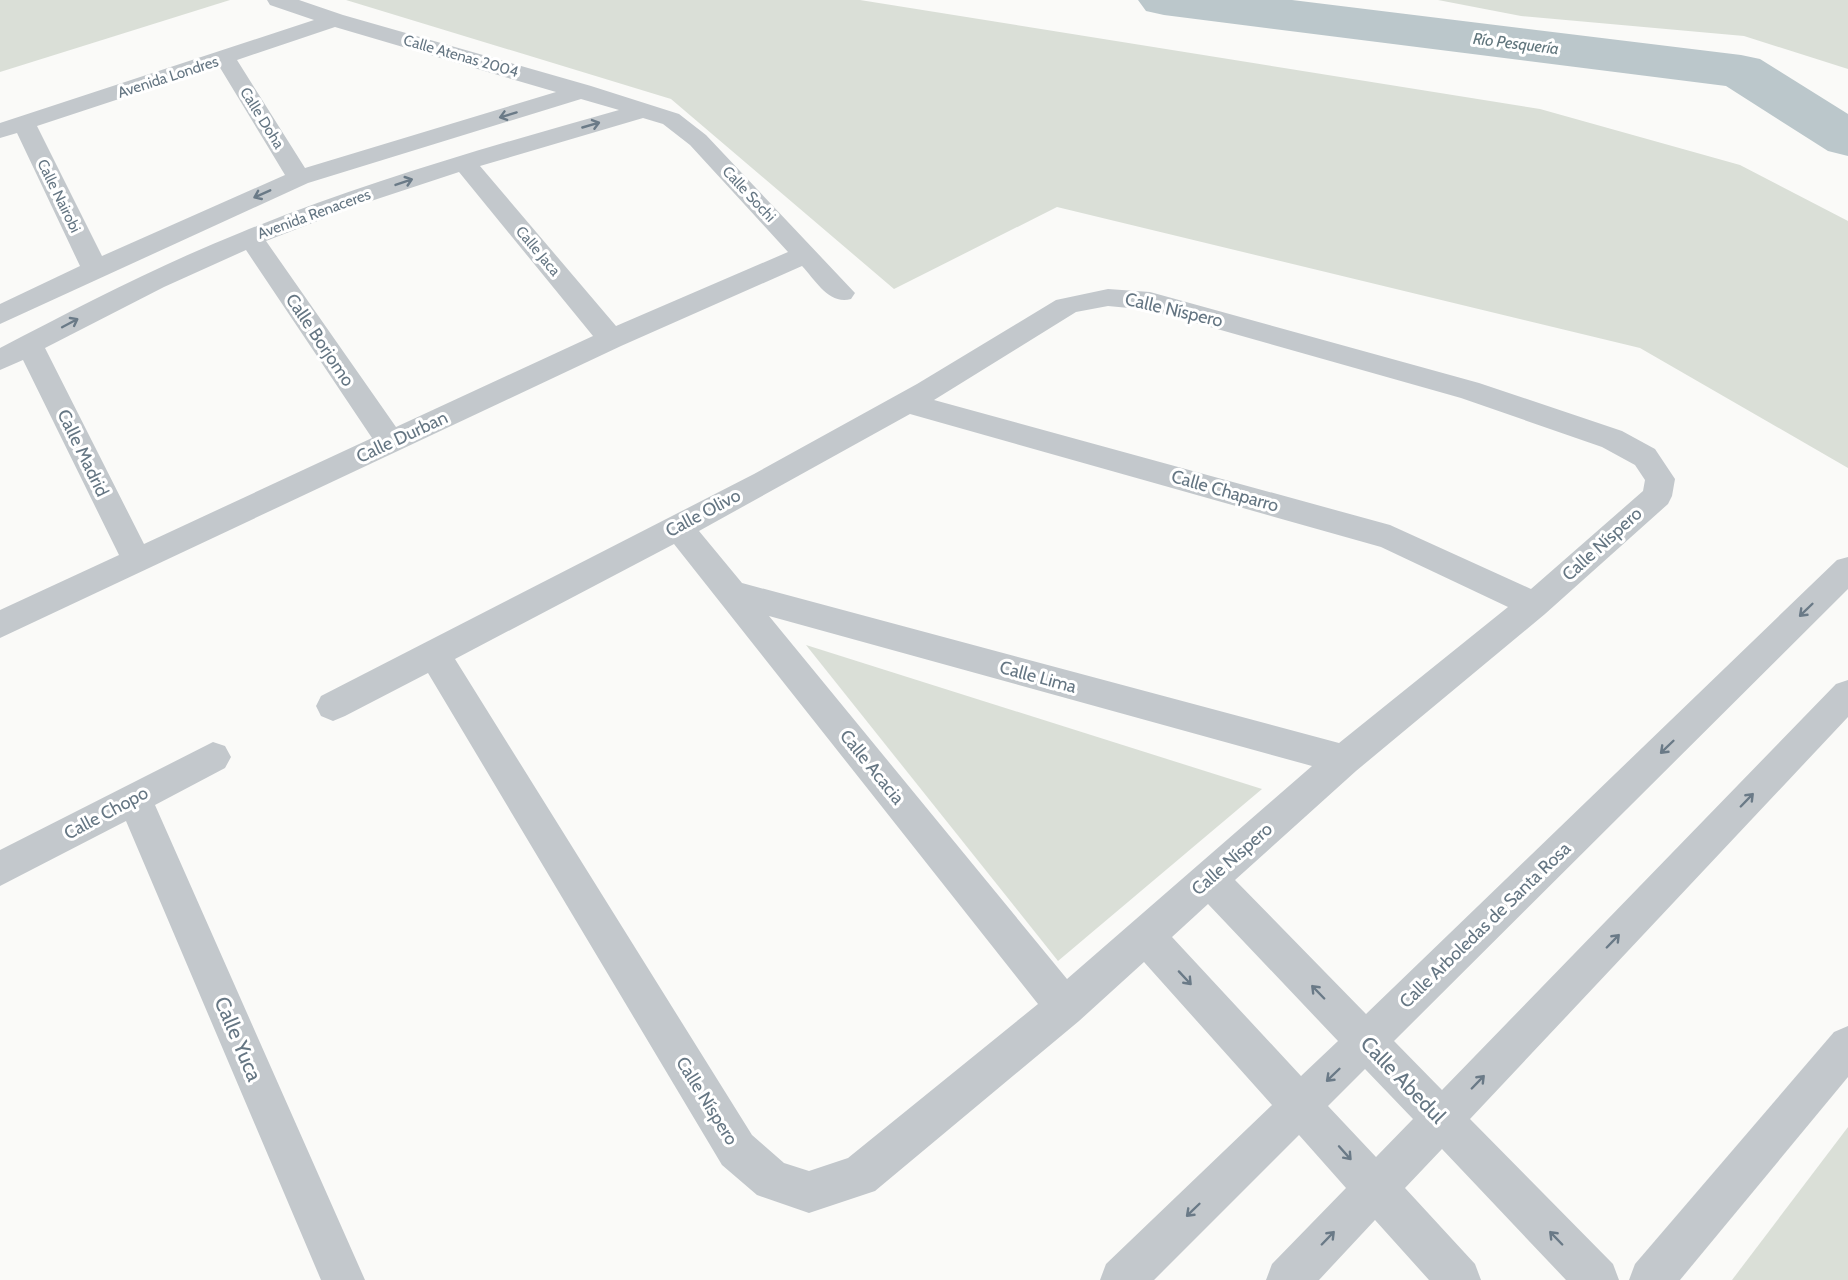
<svg xmlns="http://www.w3.org/2000/svg" width="1848" height="1280" viewBox="0 0 1848 1280" font-family="Cabin,sans-serif">
	<style>
		.green { fill: #dadfd7 }
		.lines { fill: none; stroke-linecap: round; stroke-linejoin: round }
		.river { fill: #bbc7cb; fill-rule: evenodd }
		.street { fill: #c3c8cc; fill-rule: evenodd }
		.oneway { stroke: #6a7a87 }
		.labels { text-anchor: middle; stroke-width: 6; stroke-linejoin: round; paint-order: stroke }
		.far-street-label { font-size: 15px; fill: #657683; stroke: #fff }
		.far-water-label { font-size: 16px; font-style: italic; fill: #60757c; stroke: #fff }
		.street-label { font-size: 18px; fill: #657683; stroke: #fff }
		.near-street-label { font-size: 21px; fill: #657683; stroke: #fff }
	</style>
	<rect width="100%" height="100%" fill="#fafaf8"/>
	<g class="green">
		<polygon points="0,0 230,0 0,72"/>
		<polygon points="346,0 860,0 1540,109 1740,165 1848,221 1848,468 1640,348 1057,207 894,289 671,99"/>
		<polygon points="1438,0 1848,0 1848,69 1744,36 1521,16"/>
		<polygon points="806,645 1262,789 1058,961"/>
		<polygon points="1848,1127 1848,1280 1732,1280"/>
	</g>
	<g class="lines">
		<polygon class="river" points="1138,0 1292,0 1741,55 1760,59 1848,114 1848,156 1828,151 1726,86 1164,15 1146,11"/>
		<g class="street">
			<path d="M267,0H299L343,15L591,86L679,114L706,135L855,293L851,299C829,305 816,281 802,266L621,346L0,638V610L119,555L23,360L0,370V348C79,307 159,265 242,232C365,182 491,146 619,110L581,99L308,183L0,324V304L80,266L17,133L0,138V123L314,20L270,5ZM335,27L556,92L305,168L237,60ZM219,66L285,175L102,256L37,126ZM643,118L663,124L690,145L788,252L616,326L480,166ZM459,172L593,336L396,427L266,241L356,206ZM246,250L372,438L144,544L45,348L164,287Z"/>
			<path d="M1108,289L1150,292L1479,383L1622,431L1655,449L1675,479L1672,496L1668,504L1545,614L1356,771L1235,880L1366,1014L1837,560L1848,557V589L1394,1041L1442,1090L1836,684L1848,680V717L1470,1119L1613,1264L1619,1280H1566L1442,1149L1405,1188L1475,1264L1481,1280H1429L1375,1220L1319,1280H1266L1272,1264L1346,1188L1299,1135L1154,1280H1100L1106,1264L1272,1105L1144,962L1079,1021L875,1191L809,1213L757,1195L722,1165L428,673L345,716L333,721L321,716L316,706L321,696L754,474L917,384L1056,300ZM1108,306L1150,310L1461,398L1602,447L1635,465L1645,480L1643,491L1531,589L1390,525L934,400L1076,312ZM910,414L1381,547L1508,607L1339,743L742,583L699,531ZM674,544L1038,1004L848,1158L809,1171L784,1163L752,1135L455,659ZM769,616L1312,766L1067,979ZM1208,904L1338,1041L1301,1076L1172,937ZM1365,1069L1413,1119L1376,1157L1328,1106Z"/>
			<polygon points="213,742 225,746 231,757 225,768 155,805 365,1280 321,1280 126,821 0,886 0,850"/>
			<polygon points="1848,1026 1848,1077 1680,1280 1629,1280 1635,1264 1834,1032"/>
		</g>
	</g>
	<defs><path id="oneway-shaft" d="M-6 0H5M1.5-3L5.5 0L1.5 3" fill="none" stroke-width="1.6" stroke-linecap="round" stroke-linejoin="round" transform="scale(1.5)"/></defs>
	<g class="oneway">
		<use href="#oneway-shaft" transform="translate(508 115) rotate(163)"/>
		<use href="#oneway-shaft" transform="translate(591 125) rotate(-16)"/>
		<use href="#oneway-shaft" transform="translate(404 182) rotate(-19)"/>
		<use href="#oneway-shaft" transform="translate(262 194) rotate(156)"/>
		<use href="#oneway-shaft" transform="translate(70 323) rotate(-28)"/>
		<use href="#oneway-shaft" transform="translate(1806 610) rotate(136)"/>
		<use href="#oneway-shaft" transform="translate(1667 747) rotate(136)"/>
		<use href="#oneway-shaft" transform="translate(1747 800) rotate(-46)"/>
		<use href="#oneway-shaft" transform="translate(1613 941) rotate(-46)"/>
		<use href="#oneway-shaft" transform="translate(1185 978) rotate(47)"/>
		<use href="#oneway-shaft" transform="translate(1318 992) rotate(-134)"/>
		<use href="#oneway-shaft" transform="translate(1333 1075) rotate(136)"/>
		<use href="#oneway-shaft" transform="translate(1478 1082) rotate(-46)"/>
		<use href="#oneway-shaft" transform="translate(1345 1153) rotate(48)"/>
		<use href="#oneway-shaft" transform="translate(1193 1210) rotate(136)"/>
		<use href="#oneway-shaft" transform="translate(1328 1238) rotate(-46)"/>
		<use href="#oneway-shaft" transform="translate(1556 1238) rotate(-134)"/>
	</g>
	<g class="labels">
		<g class="far-street-label">
			<text transform="translate(461 56) rotate(16)" y="5">Calle Atenas 2004</text>
			<text transform="translate(168 77) rotate(-18)" y="5">Avenida Londres</text>
			<text transform="translate(262 118) rotate(58)" y="5">Calle Doha</text>
			<text transform="translate(749 194) rotate(47)" y="5">Calle Sochi</text>
			<text transform="translate(59 196) rotate(64)" y="5">Calle Nairobi</text>
			<text transform="translate(314 214) rotate(-20)" y="5">Avenida Renaceres</text>
			<text transform="translate(538 251) rotate(50)" y="5">Calle Jaca</text>
		</g>
		<g class="far-water-label">
			<text transform="translate(1516 43) rotate(7)" y="6">Río Pesquería</text>
		</g>
		<g class="street-label">
			<text transform="translate(1174 310) rotate(13)" y="6">Calle Níspero</text>
			<text transform="translate(320 340) rotate(56)" y="6">Calle Borjomo</text>
			<text transform="translate(402 437) rotate(-25)" y="6">Calle Durban</text>
			<text transform="translate(83 453) rotate(64)" y="6">Calle Madrid</text>
			<text transform="translate(1225 491) rotate(16)" y="6">Calle Chaparro</text>
			<text transform="translate(703 513) rotate(-28)" y="6">Calle Olivo</text>
			<text transform="translate(1602 544) rotate(-42)" y="6">Calle Níspero</text>
			<text transform="translate(1038 677) rotate(15)" y="6">Calle Lima</text>
			<text transform="translate(872 767) rotate(51)" y="6">Calle Acacia</text>
			<text transform="translate(106 813) rotate(-28)" y="6">Calle Chopo</text>
			<text transform="translate(1232 859) rotate(-41)" y="6">Calle Níspero</text>
			<text transform="translate(1485 925) rotate(-44)" y="6">Calle Arboledas de Santa Rosa</text>
			<text transform="translate(707 1101) rotate(58)" y="6">Calle Níspero</text>
		</g>
		<g class="near-street-label">
			<text transform="translate(238 1039) rotate(67)" y="7">Calle Yuca</text>
			<text transform="translate(1403 1080) rotate(46)" y="7">Calle Abedul</text>
		</g>
	</g>
</svg>
